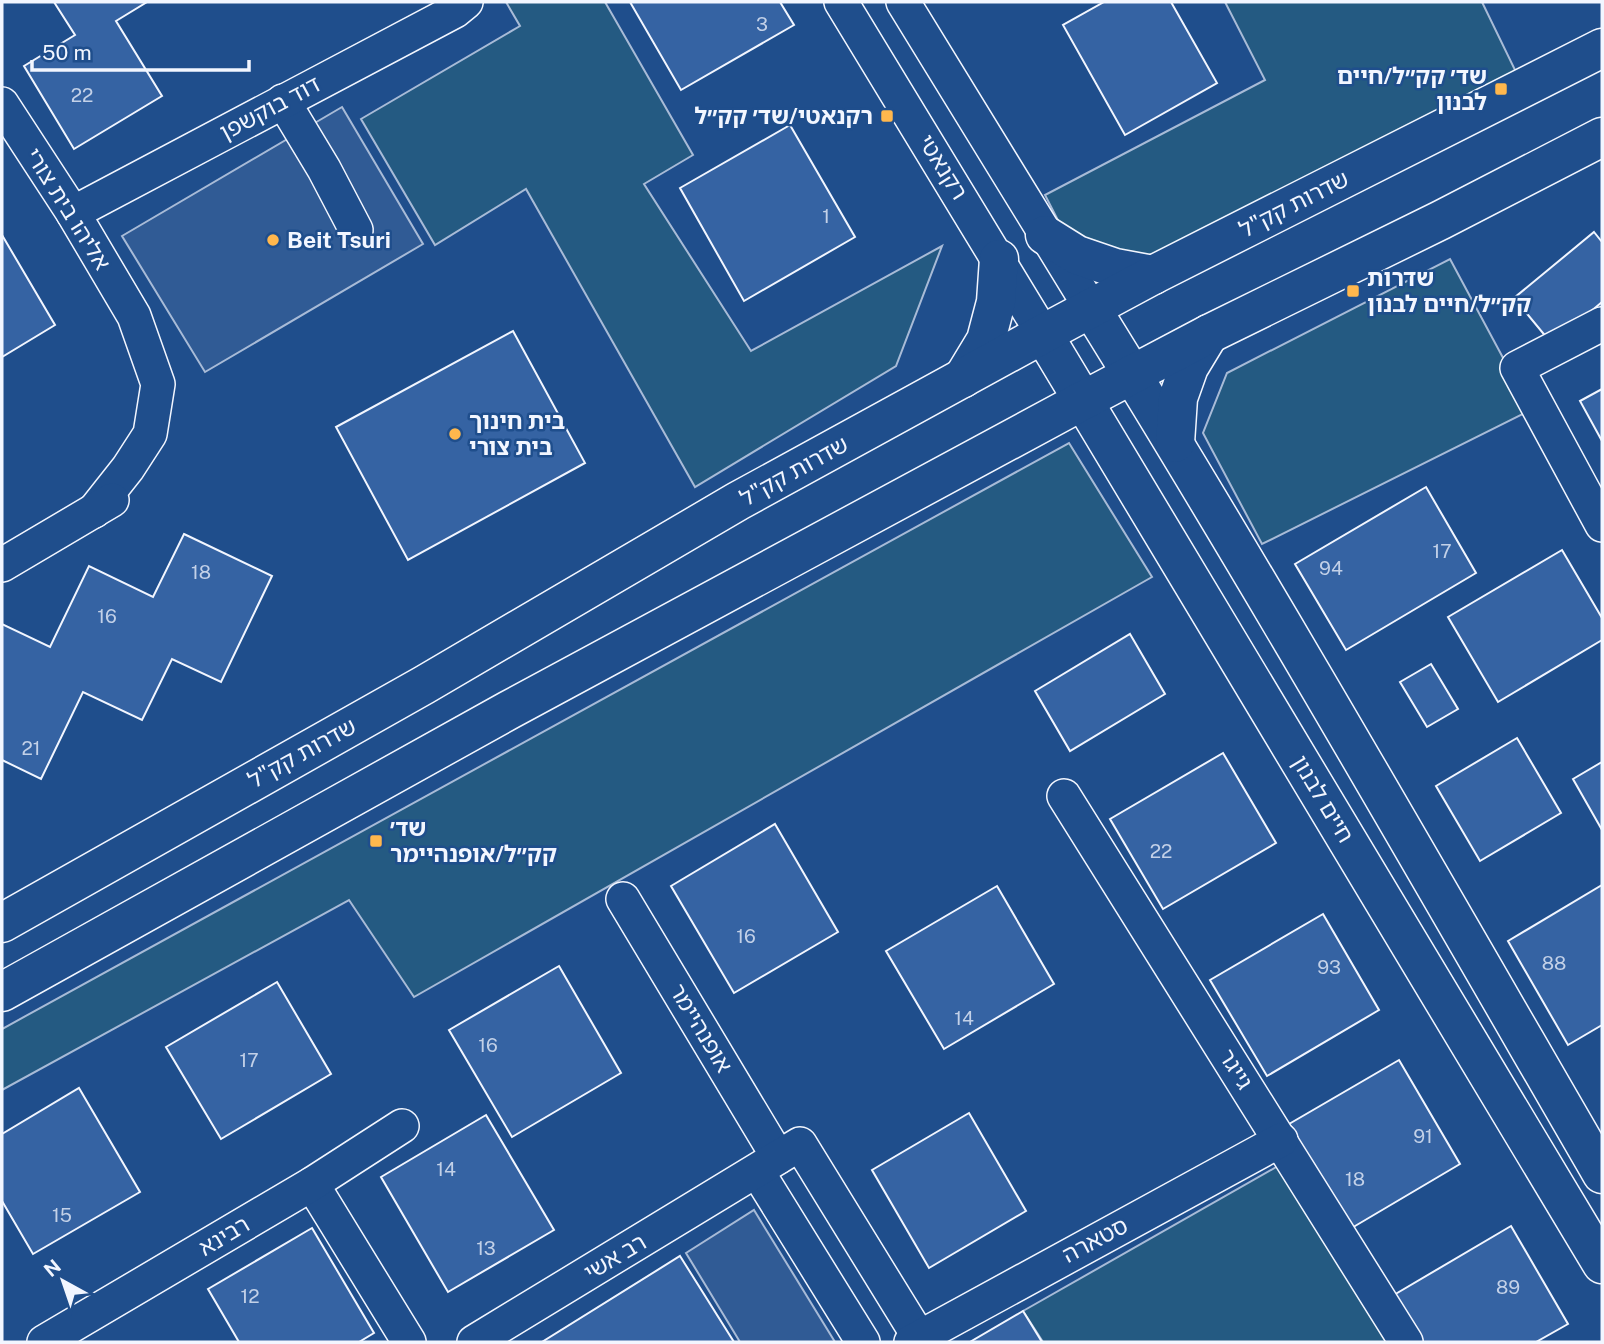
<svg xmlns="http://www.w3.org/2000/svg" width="1604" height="1344" viewBox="0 0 1604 1344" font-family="'Public Sans','Noto Sans Hebrew',sans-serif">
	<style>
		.green { fill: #245a82; stroke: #a8bbd7; stroke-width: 2 }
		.parking { fill: #305b95; stroke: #a8bbd7; stroke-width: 2 }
		.building { fill: #3563a3; stroke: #f2f6ff; stroke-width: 2 }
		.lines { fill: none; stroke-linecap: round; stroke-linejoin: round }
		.minor-casing { stroke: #f2f6ff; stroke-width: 36 }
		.major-casing { stroke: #f2f6ff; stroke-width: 41 }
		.minor { stroke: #1f4e8c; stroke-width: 33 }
		.major { stroke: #1f4e8c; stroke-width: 38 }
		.poi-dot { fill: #ffb74d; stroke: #1f4e8c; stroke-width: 2.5 }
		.labels { text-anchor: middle; stroke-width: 5; stroke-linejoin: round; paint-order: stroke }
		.number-label { font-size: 19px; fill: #c3d1e8 }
		.poi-label { font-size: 23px; font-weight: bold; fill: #f2f6ff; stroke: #1f4e8c; text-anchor: start }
		.street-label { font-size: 23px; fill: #f2f6ff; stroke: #1f4e8c }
	</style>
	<rect width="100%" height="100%" fill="#1f4e8c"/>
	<g class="green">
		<polygon points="506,2 605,2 693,155 644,184 751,351 942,246 896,366 695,487 526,189 435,245 361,119 520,26"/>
		<polygon points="1225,2 1482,2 1516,72 1157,256 1108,253 1064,232 1045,195 1265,80"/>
		<polygon points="1450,259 1531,410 1262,544 1203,433 1227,373"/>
		<polygon points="1069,443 1152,577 414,997 349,900 2,1090 2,1029"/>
		<polygon points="1285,1162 1397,1342 1043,1342 1023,1311"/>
	</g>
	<g class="parking">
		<polygon points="342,107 423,244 205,372 122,236"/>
		<polygon points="754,1210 835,1342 740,1342 686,1253"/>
	</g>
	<g class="building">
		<polygon points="54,2 147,2 116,21 162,96 74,149 24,66 75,35"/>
		<polygon points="630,2 780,2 794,25 681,90"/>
		<polygon points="1104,2 1171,2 1217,83 1125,135 1063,25"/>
		<polygon points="790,125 855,237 744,301 680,188"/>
		<polygon points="1594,232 1602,242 1602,302 1552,344 1514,298"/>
		<polygon points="2,235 55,325 2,357"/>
		<polygon points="513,331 585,463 408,560 336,427"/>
		<polygon points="1602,389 1602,441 1580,401"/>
		<polygon points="1426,487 1476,573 1346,650 1295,564"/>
		<polygon points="184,534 272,576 221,682 172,659 142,720 83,692 41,779 2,760 2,624 50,647 89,566 153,597"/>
		<polygon points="1562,550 1602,618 1602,640 1498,702 1448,617"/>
		<polygon points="1130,634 1165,694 1070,751 1035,691"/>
		<polygon points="1431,664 1458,709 1427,727 1400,682"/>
		<polygon points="1517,738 1561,813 1480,861 1436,786"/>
		<polygon points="1223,753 1276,843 1163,909 1110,819"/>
		<polygon points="1602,762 1602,830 1573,779"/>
		<polygon points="775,824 838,932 734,993 671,886"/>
		<polygon points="1602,885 1602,1025 1568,1045 1508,941"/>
		<polygon points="997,886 1054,984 944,1049 886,951"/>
		<polygon points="1323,914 1379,1010 1267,1076 1210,980"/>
		<polygon points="559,966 621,1073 512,1137 449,1030"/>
		<polygon points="277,982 331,1074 221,1139 166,1047"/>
		<polygon points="1399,1060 1460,1164 1350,1229 1289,1124"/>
		<polygon points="79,1088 140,1192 33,1254 2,1201 2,1134"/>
		<polygon points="969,1113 1026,1211 929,1268 872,1170"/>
		<polygon points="486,1115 554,1230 448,1292 381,1177"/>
		<polygon points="1511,1226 1568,1324 1536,1342 1412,1342 1387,1299"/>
		<polygon points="312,1228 374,1333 359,1342 239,1342 208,1289"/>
		<polygon points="680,1256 734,1342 542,1342"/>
		<polygon points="1023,1311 1042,1342 970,1342"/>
	</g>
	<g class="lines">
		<defs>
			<g id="minor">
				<polyline points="841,2 1043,334"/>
				<polyline points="903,2 1091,308"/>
				<polyline points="283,101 324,169 356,230"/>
				<polyline points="2,104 73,213 134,316 158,384 150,434 128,468 94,511"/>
				<polyline points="73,213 455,11 466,2"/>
				<polyline points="1602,324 1517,368 1602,525"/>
				<polyline points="2,565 112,500"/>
				<polyline points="1064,796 1406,1342"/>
				<polyline points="623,899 778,1157"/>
				<polyline points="757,1171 863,1342"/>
				<polyline points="312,1184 409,1342"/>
				<polyline points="44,1342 312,1184 402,1126"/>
				<polyline points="474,1342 800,1144 922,1342"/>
				<polyline points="911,1342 1281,1140"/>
			</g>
			<g id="major">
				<polyline points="1045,235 1077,255 1115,268 1153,275"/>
				<path d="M1091,308C1268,593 1434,884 1602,1174"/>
				<polyline points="1043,334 1602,1264"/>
				<polyline points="963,378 986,340 996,302 999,259"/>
				<polyline points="1175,443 1178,398 1189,367 1209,334"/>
				<polyline points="2,923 424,685 738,501 1043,334 1153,275 1602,48"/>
				<polyline points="2,992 509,710 1082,401 1209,334 1441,220 1602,137"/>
			</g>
		</defs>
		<use href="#minor" class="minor-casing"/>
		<use href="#major" class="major-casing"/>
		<use href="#minor" class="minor"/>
		<use href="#major" class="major"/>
	</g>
	<g class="poi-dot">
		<rect x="1494" y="82" width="14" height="14" rx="3.5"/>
		<rect x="880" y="109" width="14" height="14" rx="3.5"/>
		<circle cx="273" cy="240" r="7"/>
		<rect x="1346" y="284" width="14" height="14" rx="3.5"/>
		<circle cx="455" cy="434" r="7"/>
		<rect x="369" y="834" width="14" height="14" rx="3.5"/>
	</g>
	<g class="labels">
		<g class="number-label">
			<text x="762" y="31">3</text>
			<text x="82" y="102">22</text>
			<text x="826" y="223">1</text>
			<text x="1442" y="558">17</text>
			<text x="1331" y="575">94</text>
			<text x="201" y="579">18</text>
			<text x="107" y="623">16</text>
			<text x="31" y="755">21</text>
			<text x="1161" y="858">22</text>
			<text x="746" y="943">16</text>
			<text x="1554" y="970">88</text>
			<text x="1329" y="974">93</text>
			<text x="964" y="1025">14</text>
			<text x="488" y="1052">16</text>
			<text x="249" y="1067">17</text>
			<text x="1423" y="1143">91</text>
			<text x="446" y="1176">14</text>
			<text x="1355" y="1186">18</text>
			<text x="62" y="1222">15</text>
			<text x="486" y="1255">13</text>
			<text x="1508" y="1294">89</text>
			<text x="250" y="1303">12</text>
		</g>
		<g class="poi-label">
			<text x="1487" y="84" text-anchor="end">שד׳ קק״ל/חיים<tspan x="1487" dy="26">לבנון</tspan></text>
			<text x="873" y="124" text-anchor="end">רקנאטי/שד׳ קק״ל</text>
			<text x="287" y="248">Beit Tsuri</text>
			<text x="1367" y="286">שדרות<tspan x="1367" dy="26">קק״ל/חיים לבנון</tspan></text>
			<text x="469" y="429">בית חינוך<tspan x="469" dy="26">בית צורי</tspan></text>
			<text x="390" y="836">שד׳<tspan x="390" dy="26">קק״ל/אופנהיימר</tspan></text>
		</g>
		<g class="street-label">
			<text transform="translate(270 108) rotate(-28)" y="8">דוד בוקשפן</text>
			<text transform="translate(943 167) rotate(58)" y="8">רקנאטי</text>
			<text transform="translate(1294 204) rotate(-27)" y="8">שדרות קק"ל</text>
			<text transform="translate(68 209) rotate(58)" y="8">אליהו בית צורי</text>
			<text transform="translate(794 471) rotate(-29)" y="8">שדרות קק"ל</text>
			<text transform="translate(302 753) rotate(-29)" y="8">שדרות קק"ל</text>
			<text transform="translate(1323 799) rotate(59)" y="8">חיים לבנון</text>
			<text transform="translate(701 1028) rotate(59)" y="8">אופנהיימר</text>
			<text transform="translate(1236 1069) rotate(58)" y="8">גייגר</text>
			<text transform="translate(224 1236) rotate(-31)" y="8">רבינא</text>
			<text transform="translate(1095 1240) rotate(-28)" y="8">סטארה</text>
			<text transform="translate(615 1257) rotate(-31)" y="8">רב אשי</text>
		</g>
	</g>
	<rect width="1604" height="1344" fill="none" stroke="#f2f6ff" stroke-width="7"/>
	<g transform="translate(63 1281) rotate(320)" stroke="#1f4e8c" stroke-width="5" paint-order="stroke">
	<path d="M0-5L12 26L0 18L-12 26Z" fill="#f2f6ff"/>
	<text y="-10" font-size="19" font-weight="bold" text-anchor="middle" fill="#f2f6ff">N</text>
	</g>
	<path d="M32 60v10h217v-10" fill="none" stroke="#f2f6ff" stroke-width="3.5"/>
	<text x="42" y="60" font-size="21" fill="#f2f6ff" stroke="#1f4e8c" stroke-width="5" paint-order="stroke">50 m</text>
</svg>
